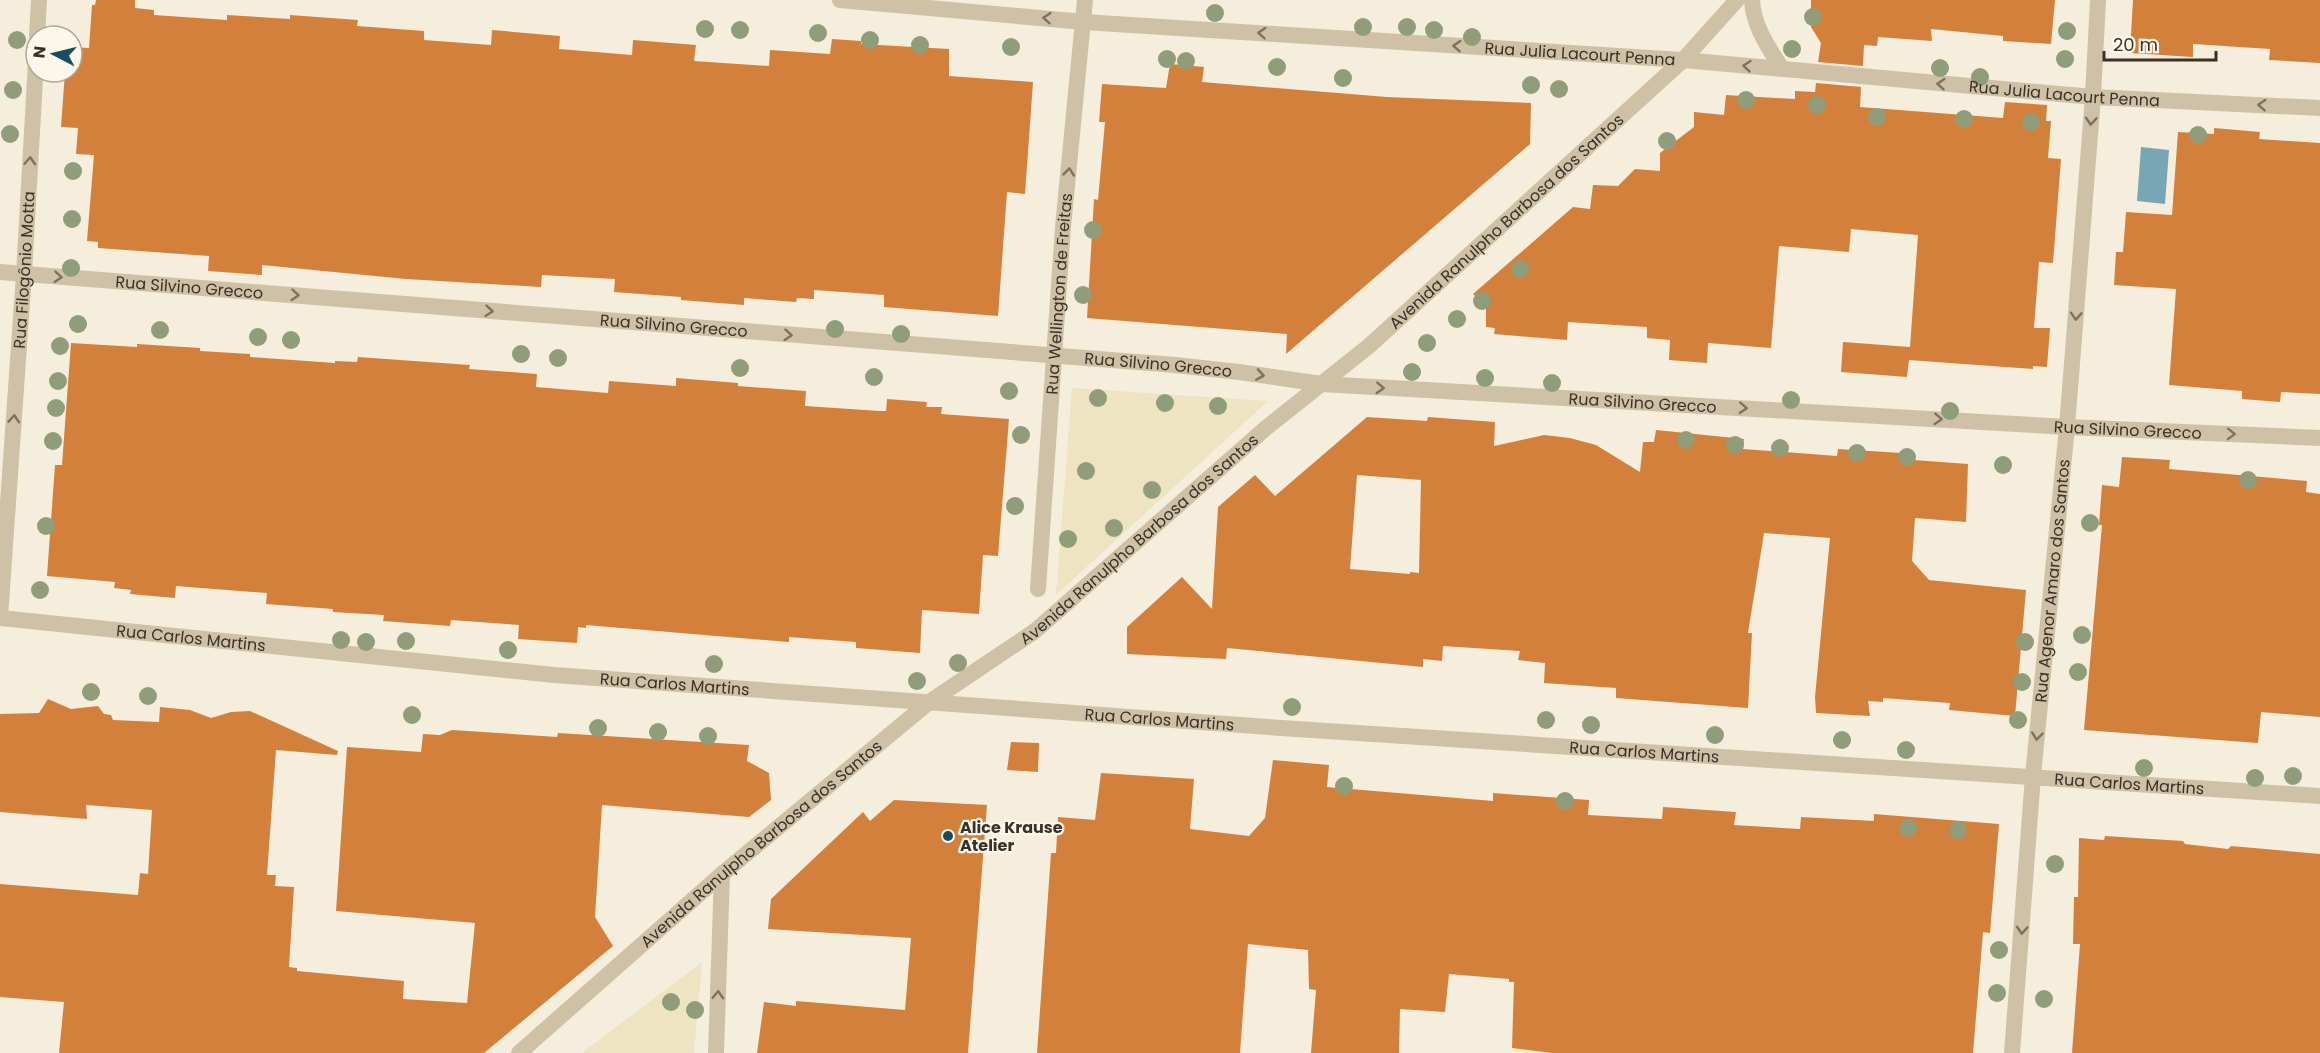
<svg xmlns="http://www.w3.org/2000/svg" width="2320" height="1053" viewBox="0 0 2320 1053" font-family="Poppins,sans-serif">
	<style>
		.plaza { fill: #eee4c1 }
		.water { fill: #77a6b5 }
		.building { fill: #d3803c; fill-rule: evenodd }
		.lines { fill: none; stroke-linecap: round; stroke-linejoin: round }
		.minor { stroke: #cfc1a6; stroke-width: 16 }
		.tree { fill: #909d7a }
		.oneway { stroke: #7d7261 }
		.poi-dot { fill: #184d60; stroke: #fcf7e9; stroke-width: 2 }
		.labels { text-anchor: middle; stroke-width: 4.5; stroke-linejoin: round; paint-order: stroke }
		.street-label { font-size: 16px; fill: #3a3128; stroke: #fcf7e9 }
		.poi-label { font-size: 16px; font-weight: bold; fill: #3a3128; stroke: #fcf7e9; text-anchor: start }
	</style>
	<rect width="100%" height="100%" fill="#f5eedc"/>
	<g class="plaza">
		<polygon points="1072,388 1268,401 1056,595"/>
		<polygon points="702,962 694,1053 582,1053"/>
	</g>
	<polygon class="water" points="2141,147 2169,150 2165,204 2137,201"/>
	<g class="building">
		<polygon points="96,0 135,0 135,8 154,10 154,15 227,20 227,15 290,19 290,15 358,20 357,26 424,31 424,40 491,45 492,30 560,36 559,49 632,55 633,40 696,45 694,61 769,66 770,50 830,54 832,39 861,41 861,44 949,49 949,76 1033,82 1025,194 1007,192 998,316 884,307 884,295 814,290 814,299 797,298 796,302 744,298 744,305 681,300 681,297 614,292 615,279 542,275 541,287 406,279 262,265 262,275 208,271 209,256 98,248 98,242 87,241 94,155 76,154 78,128 61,127 65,72 72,72 72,47 89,48 92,5 95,5"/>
		<polygon points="1811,0 2055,0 2051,44 2003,41 2003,36 1931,29 1932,41 1878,37 1877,46 1864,45 1863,66 1818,62 1821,43 1811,27"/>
		<polygon points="2133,0 2320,0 2320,63 2269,60 2270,49 2193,44 2193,57 2130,53"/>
		<polygon points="1170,64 1204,67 1202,82 1387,97 1531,103 1530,144 1286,354 1287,334 1087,318 1094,199 1098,200 1105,122 1099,122 1102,84 1166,88"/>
		<polygon points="1816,83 1861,87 1860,107 2003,118 2005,102 2047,105 2046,121 2051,121 2048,158 2061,159 2053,263 2039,262 2034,328 2050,328 2047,367 2033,366 2033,369 1909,360 1907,377 1841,372 1843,342 1910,347 1918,235 1851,229 1849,252 1779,246 1771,348 1708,343 1707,363 1669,360 1670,340 1647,338 1647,327 1568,322 1567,340 1494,334 1495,328 1486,327 1486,307 1473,294 1573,207 1590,209 1593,185 1618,186 1635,169 1660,171 1660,153 1694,127 1694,112 1724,115 1726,95 1795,99 1795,91 1815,92"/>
		<polygon points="2214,128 2260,132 2259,139 2320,143 2320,394 2281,392 2280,402 2242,399 2242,391 2169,385 2176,289 2114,285 2116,252 2123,252 2126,212 2172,215 2178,132 2214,134"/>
		<polygon points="71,343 137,347 137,344 200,348 200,351 250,354 250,357 335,363 335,361 357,362 358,357 470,365 469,369 537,374 536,387 608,393 609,381 676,386 676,378 738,383 738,386 806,391 805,406 880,411 886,411 887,399 927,402 926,407 942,407 941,414 1009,419 998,556 983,555 979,614 922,610 920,653 856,648 856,642 789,637 789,642 586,625 586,628 578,627 577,643 518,639 519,625 451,620 450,626 383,621 384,615 333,612 333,609 266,604 267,593 176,586 175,598 130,594 131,590 114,588 115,582 47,576 55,465 62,465"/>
		<path d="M1367,417L1427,421L1428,417L1495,422L1494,446L1544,435L1570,438L1596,445L1640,472L1643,442H1654L1656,430L1744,439L1743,449L1837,456L1838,449L1901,453L1900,459L1968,464L1966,522L1915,518L1912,561L1929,580L2026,590L2015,716L1949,710L1950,703L1883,698V702L1868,701L1870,716L1816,713L1815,697L1830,538L1764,533L1748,633H1752L1748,708L1616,698V688L1544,683L1545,663L1518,660L1520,651L1443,646L1442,661L1423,659V667L1227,648L1226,659L1127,654V627L1182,577L1212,609L1218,507L1255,475L1275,496ZM1357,475L1421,480L1419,573L1410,572V574L1350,569Z"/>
		<polygon points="2122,457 2170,460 2169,469 2307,481 2306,492 2320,494 2320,717 2261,712 2258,743 2084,730 2102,525 2099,525 2102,485 2119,487"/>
		<polygon points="48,699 71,709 98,706 104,714 111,715 113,720 159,722 160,707 190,710 211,718 231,712 250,711 338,751 337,755 276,750 267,875 276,875 275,886 294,887 289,967 297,968 297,971 404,981 403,999 467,1003 475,923 336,911 347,747 421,752 423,734 440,735 452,730 557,737 558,733 749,745 747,761 769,773 771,800 749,817 602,805 595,917 613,946 484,1053 59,1053 64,1002 0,997 0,884 138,895 140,873 148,874 152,810 86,805 87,819 0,812 0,714 39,713"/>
		<polygon points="1011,742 1039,743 1038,772 1007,770"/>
		<polygon points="1273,760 1329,765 1327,787 1493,801 1493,793 1589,800 1588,815 1662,819 1663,807 1736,812 1734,825 1800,829 1801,817 1874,821 1874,814 1999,824 1990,933 1983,932 1973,1053 1552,1053 1512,1048 1514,982 1509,982 1509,979 1449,974 1445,1012 1400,1009 1399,1053 1311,1053 1316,990 1309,989 1308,950 1248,944 1240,1053 1037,1053 1051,853 1056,853 1058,817 1095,820 1101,773 1194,779 1190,829 1249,836 1265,818"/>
		<polygon points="894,800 987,805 968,1053 757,1053 764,1002 796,1006 796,1001 905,1010 911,938 768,929 771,899 863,812 870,821"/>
		<polygon points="2105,836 2183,841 2185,844 2211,847 2228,849 2231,846 2320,854 2320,1053 2072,1053 2080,944 2073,944 2074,897 2078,897 2079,838 2104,840"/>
	</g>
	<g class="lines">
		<g class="minor">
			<path id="s1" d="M840,0L1084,22L1683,60L2093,97L2320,108"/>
			<path d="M1752,0C1753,26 1769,48 1782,69"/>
			<polyline points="37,36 39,0"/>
			<path id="s2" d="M0,272L1175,365L1239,372L1322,384L2067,427L2320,438"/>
			<path id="s3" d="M1038,589L1063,227L1085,0"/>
			<path id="s4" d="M0,617L24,274L36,61"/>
			<path id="s5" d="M0,618L554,675L1281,728L2320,796"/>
			<path id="s6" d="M519,1053L722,874L928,703L1035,631L1266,428L1369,346L1683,60L1737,0"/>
			<polyline points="716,1053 722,874"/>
			<path id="s7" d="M2012,1053L2033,776L2067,427L2093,97L2098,0"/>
		</g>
	</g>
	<g class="tree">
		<circle cx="1215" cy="13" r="9"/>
		<circle cx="1813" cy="17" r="9"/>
		<circle cx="1363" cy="27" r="9"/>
		<circle cx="1407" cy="27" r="9"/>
		<circle cx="705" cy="29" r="9"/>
		<circle cx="740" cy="30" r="9"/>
		<circle cx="1434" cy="30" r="9"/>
		<circle cx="2067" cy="31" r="9"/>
		<circle cx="818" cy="33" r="9"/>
		<circle cx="1472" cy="37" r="9"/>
		<circle cx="17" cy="40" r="9"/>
		<circle cx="870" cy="40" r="9"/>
		<circle cx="920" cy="45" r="9"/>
		<circle cx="1011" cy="47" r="9"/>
		<circle cx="1792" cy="49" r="9"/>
		<circle cx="1167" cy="59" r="9"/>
		<circle cx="2065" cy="59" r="9"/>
		<circle cx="1186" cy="61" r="9"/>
		<circle cx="1277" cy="67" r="9"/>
		<circle cx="1940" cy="68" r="9"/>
		<circle cx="1980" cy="77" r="9"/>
		<circle cx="1343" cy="78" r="9"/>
		<circle cx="1531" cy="85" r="9"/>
		<circle cx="1559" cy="89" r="9"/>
		<circle cx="13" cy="90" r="9"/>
		<circle cx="1746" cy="100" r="9"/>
		<circle cx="1817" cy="105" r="9"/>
		<circle cx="1877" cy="117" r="9"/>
		<circle cx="1964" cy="119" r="9"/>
		<circle cx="2031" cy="122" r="9"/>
		<circle cx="10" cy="134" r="9"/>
		<circle cx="2198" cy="135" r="9"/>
		<circle cx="1667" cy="141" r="9"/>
		<circle cx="73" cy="171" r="9"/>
		<circle cx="72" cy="219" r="9"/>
		<circle cx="1093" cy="230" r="9"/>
		<circle cx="71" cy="268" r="9"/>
		<circle cx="1520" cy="269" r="9"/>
		<circle cx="1083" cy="295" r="9"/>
		<circle cx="1482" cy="301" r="9"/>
		<circle cx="1457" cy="319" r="9"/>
		<circle cx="78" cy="324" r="9"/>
		<circle cx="835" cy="329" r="9"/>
		<circle cx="160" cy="330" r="9"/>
		<circle cx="901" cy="334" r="9"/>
		<circle cx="258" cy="337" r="9"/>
		<circle cx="291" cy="340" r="9"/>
		<circle cx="1427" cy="343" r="9"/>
		<circle cx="60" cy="346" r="9"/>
		<circle cx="521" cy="354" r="9"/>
		<circle cx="558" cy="358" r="9"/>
		<circle cx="740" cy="368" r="9"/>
		<circle cx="1412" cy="372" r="9"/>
		<circle cx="874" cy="377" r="9"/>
		<circle cx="1485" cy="378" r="9"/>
		<circle cx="58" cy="381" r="9"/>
		<circle cx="1552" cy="383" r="9"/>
		<circle cx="1009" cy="391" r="9"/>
		<circle cx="1098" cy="398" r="9"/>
		<circle cx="1791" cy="400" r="9"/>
		<circle cx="1165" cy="403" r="9"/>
		<circle cx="1218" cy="406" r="9"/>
		<circle cx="56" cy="408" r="9"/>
		<circle cx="1950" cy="411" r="9"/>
		<circle cx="1021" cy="435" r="9"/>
		<circle cx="1686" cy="440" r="9"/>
		<circle cx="53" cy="441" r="9"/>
		<circle cx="1735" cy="445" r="9"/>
		<circle cx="1780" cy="448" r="9"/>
		<circle cx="1857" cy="453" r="9"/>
		<circle cx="1907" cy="457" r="9"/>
		<circle cx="2003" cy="465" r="9"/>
		<circle cx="1086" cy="471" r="9"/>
		<circle cx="2248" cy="480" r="9"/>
		<circle cx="1152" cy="490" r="9"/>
		<circle cx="1015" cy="506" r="9"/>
		<circle cx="2090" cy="523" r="9"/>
		<circle cx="46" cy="526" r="9"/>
		<circle cx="1114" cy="528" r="9"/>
		<circle cx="1068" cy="539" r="9"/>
		<circle cx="40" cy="590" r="9"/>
		<circle cx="2082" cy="635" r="9"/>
		<circle cx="341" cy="640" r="9"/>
		<circle cx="406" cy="641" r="9"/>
		<circle cx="366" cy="642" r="9"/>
		<circle cx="2025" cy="642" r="9"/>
		<circle cx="508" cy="650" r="9"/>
		<circle cx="958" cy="663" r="9"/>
		<circle cx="714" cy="664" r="9"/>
		<circle cx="2078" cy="672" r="9"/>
		<circle cx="917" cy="681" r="9"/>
		<circle cx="2022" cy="682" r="9"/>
		<circle cx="91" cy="692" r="9"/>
		<circle cx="148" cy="696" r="9"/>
		<circle cx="1292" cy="707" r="9"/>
		<circle cx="412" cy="715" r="9"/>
		<circle cx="1546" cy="720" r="9"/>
		<circle cx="2018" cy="720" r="9"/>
		<circle cx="1591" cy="725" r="9"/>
		<circle cx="598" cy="728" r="9"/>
		<circle cx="658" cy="732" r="9"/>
		<circle cx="1715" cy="735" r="9"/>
		<circle cx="708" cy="736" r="9"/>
		<circle cx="1842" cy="740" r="9"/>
		<circle cx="1906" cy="750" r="9"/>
		<circle cx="2144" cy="768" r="9"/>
		<circle cx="2293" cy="776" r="9"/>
		<circle cx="2255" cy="778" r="9"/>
		<circle cx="1344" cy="786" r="9"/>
		<circle cx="1565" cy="801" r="9"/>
		<circle cx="1908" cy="828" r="9"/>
		<circle cx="1958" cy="830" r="9"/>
		<circle cx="2055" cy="864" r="9"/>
		<circle cx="1999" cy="950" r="9"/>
		<circle cx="1997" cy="993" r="9"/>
		<circle cx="2044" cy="999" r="9"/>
		<circle cx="671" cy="1002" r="9"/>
		<circle cx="695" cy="1010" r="9"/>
	</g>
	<defs><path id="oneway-chevron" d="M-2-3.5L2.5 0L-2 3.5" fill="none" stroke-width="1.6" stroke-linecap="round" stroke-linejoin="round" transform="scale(1.5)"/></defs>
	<g class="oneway">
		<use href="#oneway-chevron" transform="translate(1047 18) rotate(-175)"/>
		<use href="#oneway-chevron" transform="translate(1262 33) rotate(-176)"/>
		<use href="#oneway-chevron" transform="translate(1457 46) rotate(-176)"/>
		<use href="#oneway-chevron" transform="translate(1747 66) rotate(-175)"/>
		<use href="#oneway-chevron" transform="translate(1941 84) rotate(-175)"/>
		<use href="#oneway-chevron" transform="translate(2262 105) rotate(-177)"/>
		<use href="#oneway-chevron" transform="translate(2091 121) rotate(94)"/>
		<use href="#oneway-chevron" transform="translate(30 161) rotate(-87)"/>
		<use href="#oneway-chevron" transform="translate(1069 172) rotate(-84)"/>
		<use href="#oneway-chevron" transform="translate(58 277) rotate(5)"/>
		<use href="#oneway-chevron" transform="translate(295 295) rotate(5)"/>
		<use href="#oneway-chevron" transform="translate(489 311) rotate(5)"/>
		<use href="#oneway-chevron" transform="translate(2076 316) rotate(94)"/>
		<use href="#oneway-chevron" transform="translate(788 335) rotate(5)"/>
		<use href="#oneway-chevron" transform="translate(1260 375) rotate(9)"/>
		<use href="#oneway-chevron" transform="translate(1380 388) rotate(3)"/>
		<use href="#oneway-chevron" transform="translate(1743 408) rotate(3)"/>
		<use href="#oneway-chevron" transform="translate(14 419) rotate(-86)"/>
		<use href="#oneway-chevron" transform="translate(1938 419) rotate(3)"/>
		<use href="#oneway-chevron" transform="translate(2231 434) rotate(2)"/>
		<use href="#oneway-chevron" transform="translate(2037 736) rotate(96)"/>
		<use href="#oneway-chevron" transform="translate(2022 930) rotate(94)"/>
		<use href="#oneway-chevron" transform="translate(718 995) rotate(-88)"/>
	</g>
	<circle class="poi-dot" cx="948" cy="836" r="6"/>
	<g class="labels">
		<g class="street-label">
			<text dy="6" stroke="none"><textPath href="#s1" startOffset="742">Rua Julia Lacourt Penna</textPath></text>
			<text dy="6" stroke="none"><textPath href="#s1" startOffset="1228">Rua Julia Lacourt Penna</textPath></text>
			<text dy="6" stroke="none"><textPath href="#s6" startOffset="1292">Avenida Ranulpho Barbosa dos Santos</textPath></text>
			<text dy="6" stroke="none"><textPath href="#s4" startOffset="348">Rua Filogônio Motta</textPath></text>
			<text dy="6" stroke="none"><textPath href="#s2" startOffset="190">Rua Silvino Grecco</textPath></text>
			<text dy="6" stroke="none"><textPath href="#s3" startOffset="296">Rua Wellington de Freitas</textPath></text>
			<text dy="6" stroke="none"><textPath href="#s2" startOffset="676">Rua Silvino Grecco</textPath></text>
			<text dy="6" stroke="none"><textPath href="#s2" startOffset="1162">Rua Silvino Grecco</textPath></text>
			<text dy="6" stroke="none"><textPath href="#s2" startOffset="1648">Rua Silvino Grecco</textPath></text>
			<text dy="6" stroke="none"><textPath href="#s2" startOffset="2134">Rua Silvino Grecco</textPath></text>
			<text dy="6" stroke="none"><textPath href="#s6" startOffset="806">Avenida Ranulpho Barbosa dos Santos</textPath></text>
			<text dy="6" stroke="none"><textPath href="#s7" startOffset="474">Rua Agenor Amaro dos Santos</textPath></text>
			<text dy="6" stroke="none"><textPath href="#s5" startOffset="192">Rua Carlos Martins</textPath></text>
			<text dy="6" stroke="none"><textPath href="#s5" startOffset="678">Rua Carlos Martins</textPath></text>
			<text dy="6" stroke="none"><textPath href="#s5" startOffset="1164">Rua Carlos Martins</textPath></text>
			<text dy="6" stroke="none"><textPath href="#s5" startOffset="1650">Rua Carlos Martins</textPath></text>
			<text dy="6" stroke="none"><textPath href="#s5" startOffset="2136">Rua Carlos Martins</textPath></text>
			<text dy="6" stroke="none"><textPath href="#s6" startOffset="320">Avenida Ranulpho Barbosa dos Santos</textPath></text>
		</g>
		<g class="poi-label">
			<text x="960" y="833">Alice Krause<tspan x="960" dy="18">Atelier</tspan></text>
		</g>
	</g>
	<g transform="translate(54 54) rotate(277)"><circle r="28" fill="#fcf7e9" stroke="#aea89c" stroke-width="1.5"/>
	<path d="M0-4.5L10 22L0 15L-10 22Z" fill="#184d60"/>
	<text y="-9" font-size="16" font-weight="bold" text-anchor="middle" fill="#3a3128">N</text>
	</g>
	<path d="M2104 51v9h112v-9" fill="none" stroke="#3a3128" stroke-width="3"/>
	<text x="2113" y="51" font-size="18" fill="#3a3128" stroke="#fcf7e9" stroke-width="4.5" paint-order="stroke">20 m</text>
</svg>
